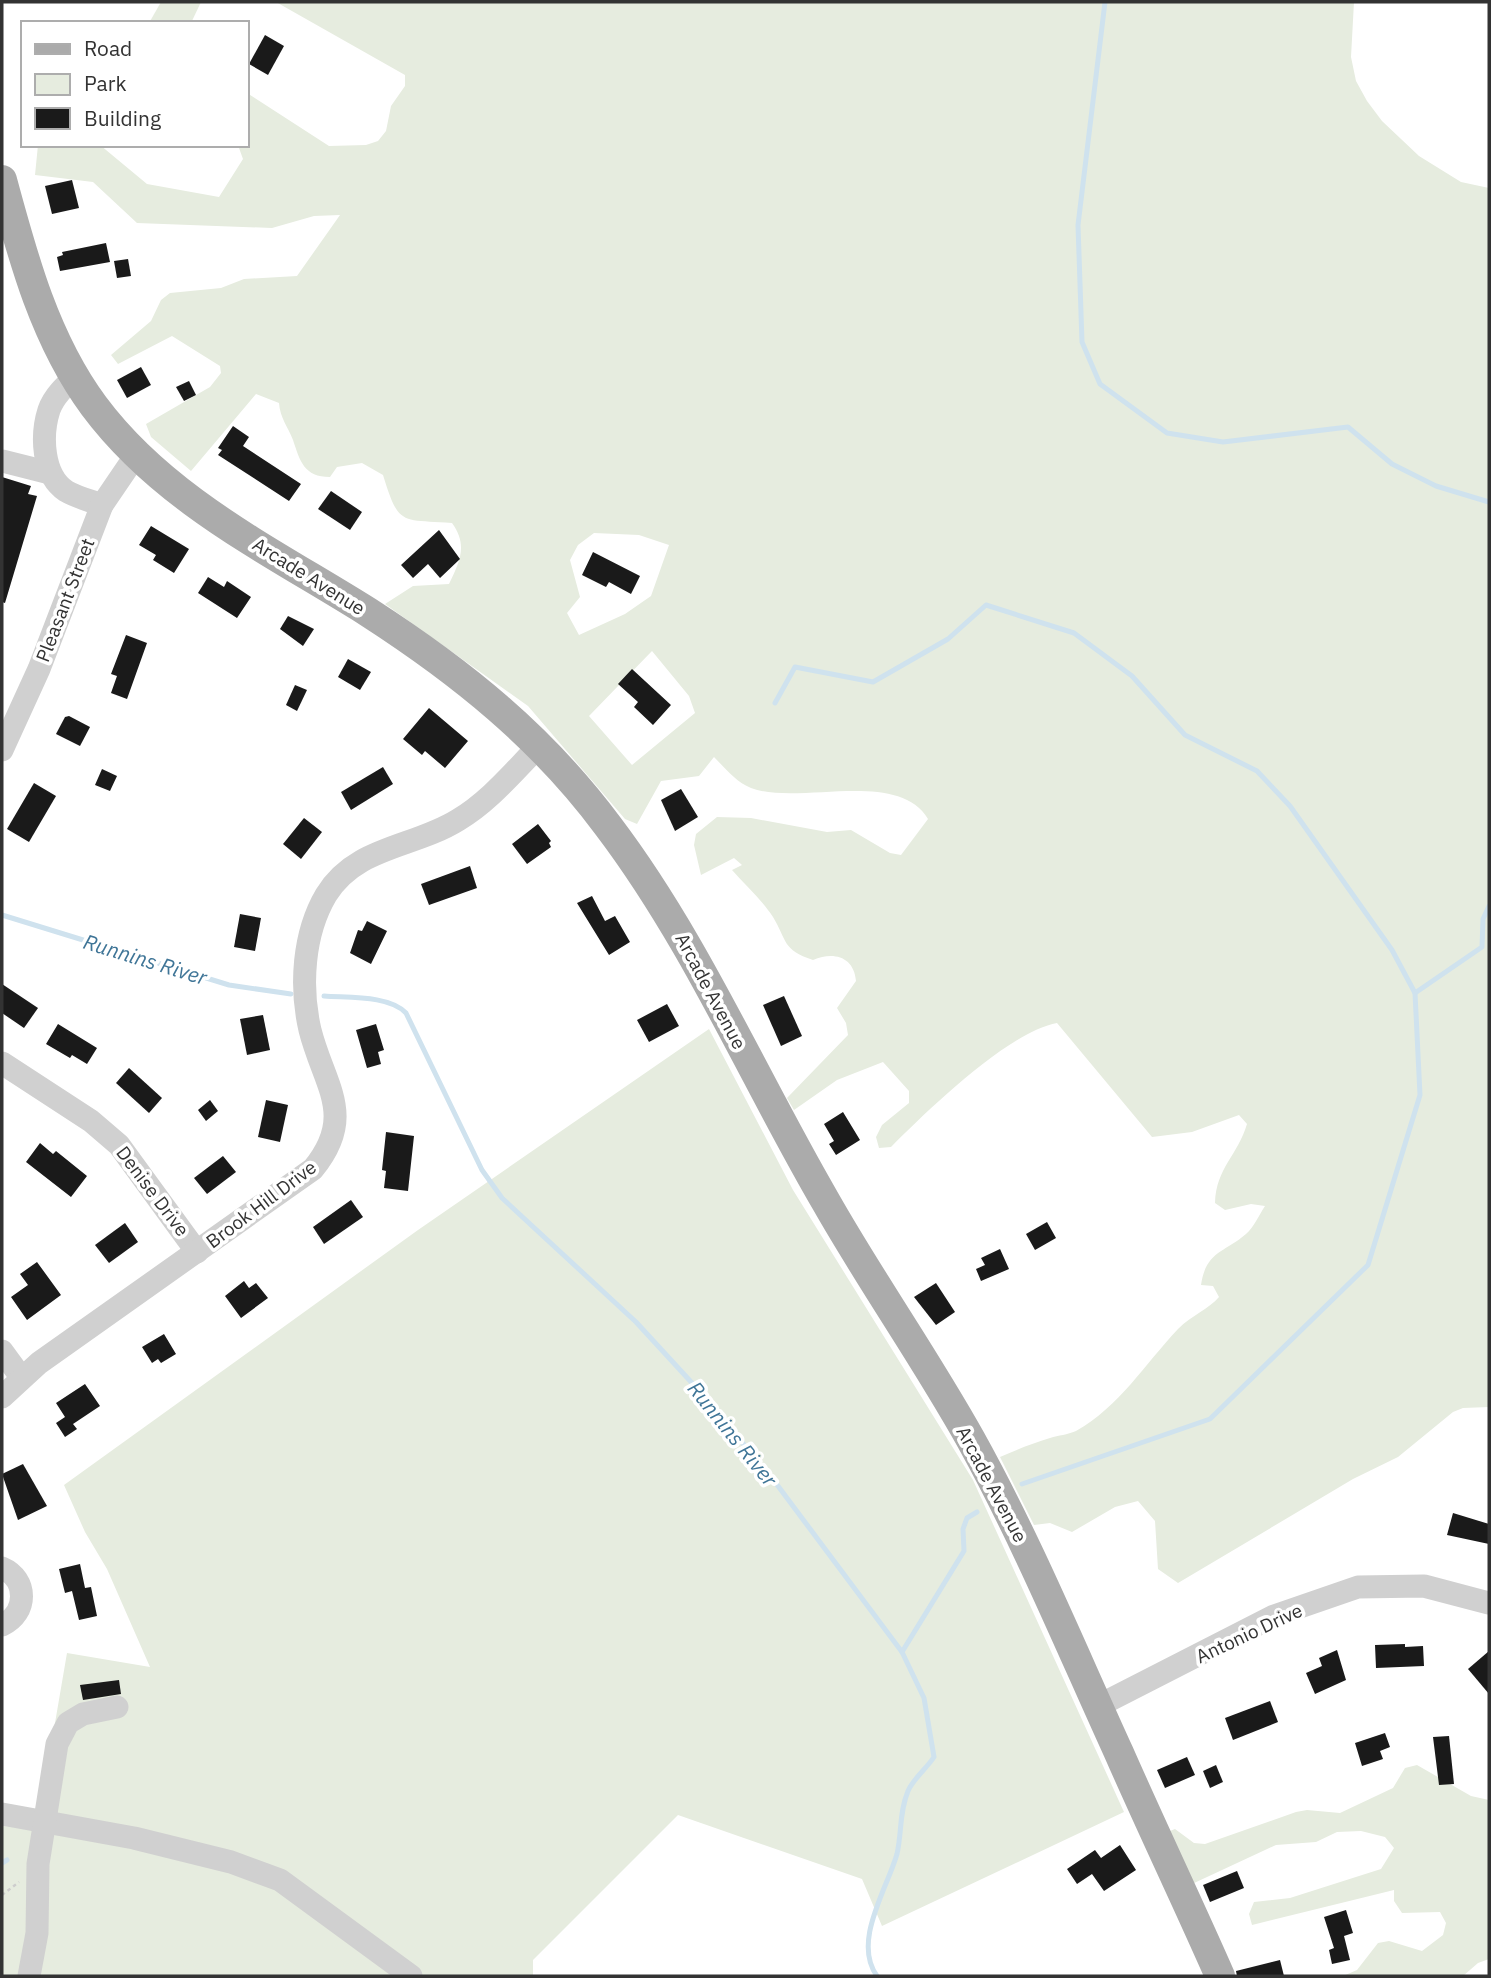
<svg xmlns="http://www.w3.org/2000/svg" width="1491" height="1978" viewBox="0 0 1491 1978" font-family="'IBM Plex Sans',sans-serif">
	<style>
		.green { fill: #e6ecdf; fill-rule: evenodd }
		.lines { fill: none; stroke-linecap: round; stroke-linejoin: round }
		.stream { stroke: #cfe2ee; stroke-width: 5 }
		.building { fill: #1a1a1a }
		.path { stroke: #cdcdcd; stroke-width: 2.5; stroke-dasharray: 3.5 3.5; stroke-linecap: butt }
		.minor { stroke: #d0d0d0; stroke-width: 23 }
		.major { stroke: #ababab; stroke-width: 30 }
		.labels { text-anchor: middle; stroke-width: 7; stroke-linejoin: round; paint-order: stroke }
		.street-label { font-size: 19px; fill: #333; stroke: #fff }
		.water-label { font-size: 21px; font-style: italic; fill: #3f7597; stroke: #fff }
	</style>
	<rect width="100%" height="100%" fill="#fff"/>
	<g class="green">
		<polygon points="161,2 201,2 191,23 149,23"/>
		<path d="M276,2H1354L1351,57L1356,81L1367,101L1382,121L1419,156L1461,182L1489,188V1407L1463,1408L1453,1412L1398,1457L1353,1479L1178,1583L1158,1569L1155,1521L1138,1501L1115,1507L1072,1532L1050,1523L1034,1525L1000,1457C1016,1450 1033,1443 1050,1438C1059,1435 1067,1435 1076,1431C1120,1406 1144,1365 1178,1329C1192,1315 1209,1309 1219,1297L1213,1286L1201,1285C1206,1251 1224,1253 1246,1234C1254,1227 1259,1215 1265,1206L1251,1204L1225,1210L1215,1203C1216,1168 1238,1155 1247,1124L1239,1115L1192,1132L1152,1137L1057,1023C1008,1032 927,1111 891,1147L879,1148L876,1137L882,1125L909,1103V1091L883,1062L837,1080L794,1110L787,1098L848,1035L846,1023L837,1008L856,981C854,957 834,951 813,960C782,950 787,940 773,917C762,900 745,885 732,870L742,865L734,858L701,875L694,845L696,834L717,817L751,818L827,832L851,830L890,853L901,855L928,819C898,768 798,806 751,788C736,782 725,768 714,757L699,776L661,781L637,824L625,819L528,706L385,604L413,586L449,584C460,561 468,545 452,523C401,519 399,527 383,475L362,463L337,467L330,477C304,477 300,461 293,440C288,427 280,418 279,403L256,394L191,471L151,437L146,424L210,387L221,373L220,366L172,336L118,364L111,355L151,321L161,300L170,293L221,288L244,279L297,276L340,215L314,216L272,228L137,223L93,182L35,175L38,145H100L147,184L219,197L243,159L239,148L232,145H247V93L329,146L366,145L378,141L386,131L391,106L405,86V75ZM594,533L639,535L669,545L651,596L625,614L579,635L567,613L580,597L570,560L578,545ZM652,651L689,696L695,713L632,765L589,716Z"/>
		<polygon points="709,1029 793,1190 973,1480 1124,1812 882,1926 862,1879 678,1815 533,1960 533,1976 2,1976 2,1824 37,1828 67,1653 150,1667 107,1569 85,1532 64,1485 418,1230"/>
		<polygon points="1417,1765 1471,1796 1489,1800 1489,1959 1478,1963 1463,1976 1343,1976 1357,1970 1378,1943 1389,1941 1422,1951 1443,1935 1446,1923 1440,1912 1402,1913 1394,1901 1394,1890 1252,1925 1249,1914 1254,1902 1290,1898 1381,1869 1394,1848 1385,1837 1361,1831 1337,1832 1316,1842 1276,1845 1192,1884 1165,1833 1175,1829 1194,1843 1205,1844 1296,1812 1307,1810 1340,1813 1393,1788 1405,1768"/>
	</g>
	<g class="lines">
		<g class="stream">
			<polyline points="1105,2 1078,225 1082,342 1100,384 1167,433 1223,442 1348,427 1392,464 1436,486 1489,502"/>
			<polyline points="775,703 795,667 873,682 948,639 986,605 1074,633 1132,676 1185,735 1257,771 1290,806 1392,950 1415,993 1420,1095 1368,1265 1210,1419 1022,1484"/>
			<polyline points="2,915 229,985 291,994"/>
			<polyline points="1415,993 1482,947 1483,919 1489,906"/>
			<path d="M324,996C348,998 389,995 406,1013L482,1170L502,1198L636,1322L704,1396L778,1486L902,1652L924,1698L934,1757C927,1768 913,1779 908,1791C899,1813 902,1832 897,1854C887,1889 852,1942 877,1976"/>
			<polyline points="902,1652 964,1551 963,1529 967,1518 977,1512"/>
			<polyline points="2,1863 7,1860"/>
		</g>
	</g>
	<g class="building">
		<polygon points="265,35 284,46 268,75 249,64"/>
		<polygon points="72,180 79,208 52,214 45,186"/>
		<polygon points="106,243 110,262 60,271 57,257 63,255 62,252"/>
		<polygon points="128,259 131,276 117,278 114,261"/>
		<polygon points="141,367 151,385 127,398 117,380"/>
		<polygon points="189,381 196,395 184,401 176,387"/>
		<polygon points="233,426 249,437 243,446 301,484 289,501 218,455 222,450 218,448"/>
		<polygon points="2,477 31,486 28,494 37,496 5,603 2,602"/>
		<polygon points="331,491 362,512 350,530 318,509"/>
		<polygon points="151,526 189,549 174,573 153,560 156,555 139,545"/>
		<polygon points="439,530 460,559 440,578 428,564 413,578 401,565"/>
		<polygon points="593,552 640,576 631,594 609,582 606,587 582,575"/>
		<polygon points="208,577 224,587 227,581 251,597 237,618 198,593"/>
		<polygon points="288,616 314,629 303,646 280,629"/>
		<polygon points="126,635 147,643 127,699 111,693 117,676 111,674"/>
		<polygon points="348,659 371,672 360,690 338,677"/>
		<polygon points="632,669 671,705 653,725 634,707 638,702 618,684"/>
		<polygon points="295,685 307,690 297,711 286,705"/>
		<polygon points="429,708 468,741 445,768 425,751 422,755 403,739"/>
		<polygon points="69,716 90,727 80,746 56,734 65,717"/>
		<polygon points="383,767 393,784 351,810 341,792"/>
		<polygon points="102,769 117,776 110,791 95,785"/>
		<polygon points="34,783 56,796 29,842 7,829"/>
		<polygon points="681,789 698,817 675,831 661,800"/>
		<polygon points="304,818 322,832 301,859 283,844"/>
		<polygon points="538,824 551,841 549,843 551,847 527,864 512,844"/>
		<polygon points="470,866 477,888 429,905 421,884"/>
		<polygon points="592,896 605,921 615,916 630,942 609,955 577,903"/>
		<polygon points="240,914 261,918 255,951 234,947"/>
		<polygon points="367,921 387,931 371,964 350,953 358,930 362,931"/>
		<polygon points="2,984 38,1008 24,1028 2,1013"/>
		<polygon points="784,996 802,1036 781,1046 763,1005"/>
		<polygon points="667,1004 679,1026 649,1042 637,1020"/>
		<polygon points="263,1015 270,1050 247,1055 240,1019"/>
		<polygon points="58,1024 97,1048 87,1064 72,1055 70,1058 46,1044"/>
		<polygon points="376,1024 384,1050 378,1052 381,1064 367,1068 356,1030"/>
		<polygon points="129,1068 162,1098 149,1113 116,1083"/>
		<polygon points="210,1100 218,1111 206,1121 198,1110"/>
		<polygon points="266,1100 288,1105 280,1142 258,1137"/>
		<polygon points="843,1112 860,1140 836,1155 829,1144 834,1141 824,1124"/>
		<polygon points="386,1132 414,1136 408,1191 384,1188 386,1171 382,1170"/>
		<polygon points="40,1143 53,1154 56,1151 87,1176 71,1197 26,1162"/>
		<polygon points="223,1156 236,1172 207,1194 194,1178"/>
		<polygon points="351,1200 363,1217 324,1244 313,1227"/>
		<polygon points="1047,1222 1056,1238 1035,1250 1026,1234"/>
		<polygon points="125,1223 138,1242 109,1263 95,1245"/>
		<polygon points="1000,1249 1009,1269 981,1281 976,1269 985,1265 981,1258"/>
		<polygon points="37,1262 61,1295 27,1320 11,1297 28,1285 20,1274"/>
		<polygon points="244,1281 249,1288 256,1283 268,1298 241,1318 225,1296"/>
		<polygon points="936,1283 955,1312 936,1325 914,1297"/>
		<polygon points="164,1334 176,1354 161,1363 158,1359 152,1363 142,1347"/>
		<polygon points="85,1384 100,1406 73,1424 77,1429 65,1437 56,1423 65,1417 56,1403"/>
		<polygon points="23,1464 47,1506 18,1520 2,1474"/>
		<polygon points="1453,1513 1489,1524 1489,1544 1447,1535"/>
		<polygon points="80,1564 85,1588 91,1587 97,1616 79,1620 72,1591 65,1593 59,1569"/>
		<polygon points="1405,1644 1405,1647 1423,1646 1424,1666 1376,1668 1375,1645"/>
		<polygon points="1337,1650 1346,1680 1315,1694 1306,1673 1322,1666 1319,1658"/>
		<polygon points="1489,1651 1489,1694 1468,1669"/>
		<polygon points="119,1680 121,1694 83,1700 80,1685"/>
		<polygon points="1270,1701 1278,1722 1233,1740 1225,1718"/>
		<polygon points="1385,1733 1390,1747 1380,1751 1383,1759 1362,1766 1355,1743"/>
		<polygon points="1449,1736 1454,1784 1439,1785 1433,1737"/>
		<polygon points="1187,1757 1195,1775 1165,1788 1157,1770"/>
		<polygon points="1216,1765 1223,1782 1210,1788 1203,1771"/>
		<polygon points="1120,1845 1136,1870 1104,1891 1092,1874 1077,1884 1067,1869 1095,1850 1101,1858"/>
		<polygon points="1237,1871 1244,1888 1210,1902 1203,1885"/>
		<polygon points="1346,1910 1353,1933 1344,1936 1350,1960 1332,1964 1329,1950 1334,1948 1324,1917"/>
		<polygon points="1280,1960 1284,1976 1237,1976 1236,1971"/>
	</g>
	<g class="lines">
		<polyline class="path" points="2,1895 19,1882"/>
		<g class="minor">
			<path d="M76,376C65,386 54,396 49,410C41,435 42,475 66,491C76,497 91,501 102,505"/>
			<polyline points="2,461 50,473"/>
			<polyline points="2,750 39,669 102,505 136,455"/>
			<polyline points="2,1063 91,1121 119,1145 197,1252"/>
			<polyline points="2,1351 21,1377"/>
			<path d="M2,1397L39,1363L313,1169C357,1115 324,1086 310,1030C300,987 303,934 326,895C356,846 413,848 458,820C490,801 514,771 540,745"/>
			<path d="M2,1568C28,1579 28,1613 2,1625"/>
			<polyline points="1098,1706 1274,1616 1358,1587 1424,1586 1489,1603"/>
			<polyline points="2,1814 134,1838 231,1862 280,1880 411,1976"/>
			<polyline points="29,1976 37,1933 38,1864 57,1744 68,1723 83,1714 117,1707"/>
		</g>
		<path class="major" d="M2,180C23,258 45,340 94,406C164,500 271,551 368,612C461,672 542,737 608,826C696,942 753,1077 826,1202C872,1283 926,1359 971,1440C1027,1541 1071,1648 1119,1753C1152,1828 1187,1901 1220,1976"/>
	</g>
	<g class="labels">
		<g class="street-label">
			<text transform="translate(309 576) rotate(32)" y="7">Arcade Avenue</text>
			<text transform="translate(65 600) rotate(-69)" y="7">Pleasant Street</text>
			<text transform="translate(711 991) rotate(62)" y="7">Arcade Avenue</text>
			<text transform="translate(153 1191) rotate(53)" y="7">Denise Drive</text>
			<text transform="translate(261 1204) rotate(-37)" y="7">Brook Hill Drive</text>
			<text transform="translate(992 1484) rotate(62)" y="7">Arcade Avenue</text>
			<text transform="translate(1249 1633) rotate(-25)" y="7">Antonio Drive</text>
		</g>
		<g class="water-label">
			<text transform="translate(145 960) rotate(17)" y="7">Runnins River</text>
			<text transform="translate(732 1434) rotate(51)" y="7">Runnins River</text>
		</g>
	</g>
	<rect width="1491" height="1978" fill="none" stroke="#333333" stroke-width="7"/>
	<rect x="21" y="21" width="228" height="126" fill="#ffffff" stroke="#adadad" stroke-width="2"/>
	<rect x="35" y="44" width="35" height="10" fill="#ababab" stroke="#adadad" stroke-width="2"/>
	<text x="84" y="56" font-size="21" fill="#333333">Road</text>
	<rect x="35" y="74" width="35" height="21" fill="#e6ecdf" stroke="#adadad" stroke-width="2"/>
	<text x="84" y="91" font-size="21" fill="#333333">Park</text>
	<rect x="35" y="108" width="35" height="21" fill="#1a1a1a" stroke="#adadad" stroke-width="2"/>
	<text x="84" y="126" font-size="21" fill="#333333">Building</text>
</svg>
